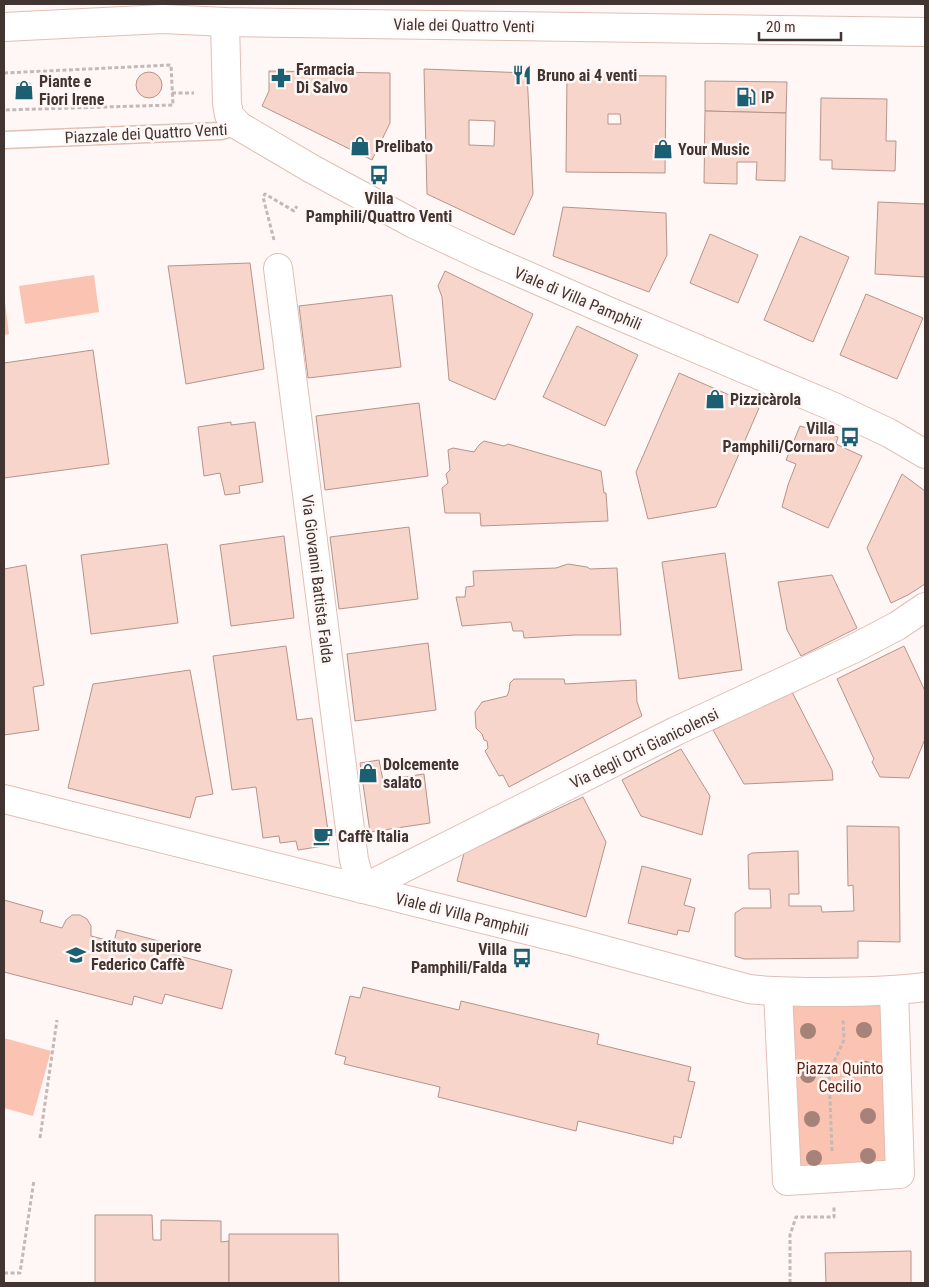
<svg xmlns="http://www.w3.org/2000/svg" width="929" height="1287" viewBox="0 0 929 1287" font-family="'Roboto Condensed',sans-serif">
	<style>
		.green { fill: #fbc3b1 }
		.building { fill: #f8d5cb; stroke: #b5948b; fill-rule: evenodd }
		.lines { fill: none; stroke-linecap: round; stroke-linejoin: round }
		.service-casing { stroke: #e1bfb5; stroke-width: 19 }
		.minor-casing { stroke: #e1bfb5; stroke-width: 30 }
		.tertiary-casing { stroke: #e1bfb5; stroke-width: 30 }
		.path { stroke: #c3b9b7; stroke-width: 3; stroke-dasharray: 4 2.5; stroke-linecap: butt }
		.service { stroke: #fff; stroke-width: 16 }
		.minor { stroke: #fff; stroke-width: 28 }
		.tertiary { stroke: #fff; stroke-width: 28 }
		.tree { fill: #a68278 }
		.labels { text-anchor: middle; stroke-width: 5; stroke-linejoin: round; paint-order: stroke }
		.street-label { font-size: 16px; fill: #423430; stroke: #fef7f5 }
		.poi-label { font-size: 16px; font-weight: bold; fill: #423430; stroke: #fef7f5; text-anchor: start }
		.park-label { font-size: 16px; fill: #5e2311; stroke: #fef7f5 }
	</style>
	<rect width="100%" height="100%" fill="#fef7f5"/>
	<g class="green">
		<polygon points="94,275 99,312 25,324 19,286"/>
		<polygon points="4,294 9,334 4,335"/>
		<polygon points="894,990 900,1174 787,1181 778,992"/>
		<polygon points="4,1038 51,1051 33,1116 4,1108"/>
	</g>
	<g class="building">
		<path d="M424,69L527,73L533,194L514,235L427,194ZM469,120L495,121L494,146L469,145Z"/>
		<polygon points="269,71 390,73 390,123 372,160 262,106 269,91"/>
		<circle cx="149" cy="85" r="13"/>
		<path d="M567,75L666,76L665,173L566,172ZM608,114H620L621,124H608Z"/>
		<polygon points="705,81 787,82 786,113 705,111"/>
		<circle cx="24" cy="90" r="9"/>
		<polygon points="821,98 887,99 886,141 896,141 895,171 832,169 832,160 820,160"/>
		<polygon points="705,111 786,113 785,181 756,180 757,162 737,162 737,184 704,183"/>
		<polygon points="878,202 925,204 925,277 875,274"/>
		<polygon points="563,207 666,213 667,255 649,292 553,256"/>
		<polygon points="710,234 758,255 738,303 690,283"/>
		<polygon points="800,236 849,257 813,342 764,320"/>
		<polygon points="250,263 264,369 186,384 168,266"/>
		<polygon points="445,271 533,314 495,400 449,380 442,297 438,286"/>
		<polygon points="866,294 923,318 897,379 840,355"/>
		<polygon points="392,295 401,367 308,378 299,306"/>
		<polygon points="577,326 638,355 605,426 543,397"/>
		<polygon points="93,350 109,464 4,478 4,363"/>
		<polygon points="679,373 759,408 716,507 648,519 636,472"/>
		<polygon points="419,403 428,476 325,490 316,416"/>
		<polygon points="231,422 231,425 255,422 263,482 239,486 240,493 225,495 220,473 204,476 198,427"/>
		<polygon points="800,426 838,437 836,444 862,456 828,528 782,507 788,485 796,464 786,460"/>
		<polygon points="484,441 504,446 508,444 601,471 604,493 606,493 608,521 481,526 480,513 445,513 442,488 448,483 446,474 450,470 448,450 453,448 474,452 479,445"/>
		<polygon points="902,474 925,491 925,584 908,595 891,603 867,548"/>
		<polygon points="409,527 418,599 339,609 330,537"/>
		<polygon points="284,536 294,618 231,626 220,545"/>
		<polygon points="167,544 178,623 91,634 81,555"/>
		<polygon points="725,553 742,670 679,679 662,562"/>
		<polygon points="568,564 587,567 590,569 617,568 621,635 575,635 524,638 523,631 513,631 511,622 462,626 456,597 465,597 466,587 474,586 473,571 556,568"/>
		<polygon points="26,565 44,685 33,687 39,730 4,735 4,569"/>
		<polygon points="832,575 857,628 801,656 787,630 778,582"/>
		<polygon points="428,643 436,710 355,721 347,654"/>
		<polygon points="286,646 297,720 312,718 330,845 298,850 296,841 280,843 279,836 263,838 256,787 232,790 213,656"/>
		<polygon points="904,646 925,691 925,739 909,778 880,777 872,762 874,759 837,679"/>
		<polygon points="190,670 213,794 196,797 190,818 68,788 93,684"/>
		<polygon points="514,679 564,679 565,684 636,680 637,702 642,716 509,787 503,775 499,776 485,751 488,748 487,741 484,740 482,734 476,728 475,712 482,702 507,696 509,691 510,683"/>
		<polygon points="792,692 832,770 833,780 744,784 713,730"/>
		<polygon points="681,749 710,796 702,835 641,816 622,780"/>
		<polygon points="379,760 383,780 424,774 430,823 370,832 360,763"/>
		<polygon points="583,797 606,842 586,917 457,881 464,853"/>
		<polygon points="847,826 899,827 900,942 858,941 858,958 744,959 735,956 735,913 743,908 771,908 770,889 749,889 748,855 752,853 798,851 799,894 789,894 789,906 821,906 822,912 854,911 853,885 848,886"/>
		<polygon points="642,866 691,879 684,905 695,908 689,932 678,930 677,935 628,923"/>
		<polygon points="4,900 43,911 40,922 62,928 66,920 72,915 80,915 87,919 91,926 91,936 114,942 117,930 174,945 172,954 232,970 222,1009 165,994 162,1004 134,996 132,1005 4,972"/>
		<polygon points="363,987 459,1010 461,1001 599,1034 597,1044 691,1067 688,1081 695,1082 681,1138 674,1136 673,1144 578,1121 576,1131 438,1097 440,1087 344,1064 346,1057 335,1054 350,996 360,998"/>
		<polygon points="95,1215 152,1215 153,1240 161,1240 161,1220 221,1221 221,1242 229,1241 229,1283 95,1283"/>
		<polygon points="229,1234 338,1234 339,1283 229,1283"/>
		<polygon points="911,1251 911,1283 826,1283 825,1253"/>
	</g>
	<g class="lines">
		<defs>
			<polyline id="service" points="4,140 221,131 239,126"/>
			<g id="minor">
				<polyline points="225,22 227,103 229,115 239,126 312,169 414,224 482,256 608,311 834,407 889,433 925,454"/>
				<polyline points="278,268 354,860 362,889 676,731 853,649 897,626 925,607"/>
				<path d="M4,799L571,941L749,989C774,992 799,992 825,992C859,992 892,991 925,987"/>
				<polyline points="778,992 787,1181 900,1174 894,990"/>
			</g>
			<polyline id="tertiary" points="4,27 163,19 225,22 925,32"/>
		</defs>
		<use href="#service" class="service-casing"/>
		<use href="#minor" class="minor-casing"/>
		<use href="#tertiary" class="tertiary-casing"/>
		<g class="path">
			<polyline points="4,73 171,65 173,105 4,110"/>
			<polyline points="172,93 194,93"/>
			<polyline points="274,240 263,197 265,194 294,211 297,206"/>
			<polyline points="40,1138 57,1020"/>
			<polyline points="832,1151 829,1073 844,1040 843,1019"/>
			<polyline points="4,1273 20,1273 34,1180"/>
			<polyline points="790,1283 790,1235 796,1217 834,1217 834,1205"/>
		</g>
		<use href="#service" class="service"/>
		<use href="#minor" class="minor"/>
		<use href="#tertiary" class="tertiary"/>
	</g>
	<g class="tree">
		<circle cx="864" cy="1030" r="8"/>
		<circle cx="808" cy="1031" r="8"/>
		<circle cx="865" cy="1069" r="8"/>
		<circle cx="808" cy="1075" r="8"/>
		<circle cx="868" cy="1116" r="8"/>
		<circle cx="812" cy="1119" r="8"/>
		<circle cx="868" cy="1156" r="8"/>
		<circle cx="814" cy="1158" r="8"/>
	</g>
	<defs>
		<symbol id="restaurant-bare" viewBox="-9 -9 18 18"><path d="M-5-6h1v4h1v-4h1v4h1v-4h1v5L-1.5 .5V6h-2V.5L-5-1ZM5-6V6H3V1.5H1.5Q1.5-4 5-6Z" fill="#1c5f72" stroke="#fef7f5" stroke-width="2.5" paint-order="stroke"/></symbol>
		<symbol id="pharmacy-bare" viewBox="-9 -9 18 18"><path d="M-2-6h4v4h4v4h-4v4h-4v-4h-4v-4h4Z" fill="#1c5f72" stroke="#fef7f5" stroke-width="2.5" paint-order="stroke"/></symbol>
		<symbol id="shop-bare" viewBox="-9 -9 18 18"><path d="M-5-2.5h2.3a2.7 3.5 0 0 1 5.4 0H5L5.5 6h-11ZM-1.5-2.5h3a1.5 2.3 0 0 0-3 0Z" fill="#1c5f72" stroke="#fef7f5" stroke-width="2.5" paint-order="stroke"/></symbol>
		<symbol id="fuel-bare" viewBox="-9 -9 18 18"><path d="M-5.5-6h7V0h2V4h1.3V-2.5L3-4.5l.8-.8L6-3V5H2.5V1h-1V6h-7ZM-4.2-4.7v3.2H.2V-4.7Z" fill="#1c5f72" stroke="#fef7f5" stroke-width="2.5" paint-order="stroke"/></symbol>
		<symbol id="bus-bare" viewBox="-9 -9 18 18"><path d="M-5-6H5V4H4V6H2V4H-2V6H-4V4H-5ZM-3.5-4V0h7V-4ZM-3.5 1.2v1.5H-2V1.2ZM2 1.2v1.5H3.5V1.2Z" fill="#1c5f72" stroke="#fef7f5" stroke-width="2.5" paint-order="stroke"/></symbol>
		<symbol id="cafe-bare" viewBox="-9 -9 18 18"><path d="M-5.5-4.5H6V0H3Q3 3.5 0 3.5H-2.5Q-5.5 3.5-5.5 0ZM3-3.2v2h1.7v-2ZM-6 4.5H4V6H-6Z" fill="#1c5f72" stroke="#fef7f5" stroke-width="2.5" paint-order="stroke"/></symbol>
		<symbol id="school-bare" viewBox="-9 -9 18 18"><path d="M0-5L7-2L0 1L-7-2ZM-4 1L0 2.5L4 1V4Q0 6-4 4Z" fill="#1c5f72" stroke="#fef7f5" stroke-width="2.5" paint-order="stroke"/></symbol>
	</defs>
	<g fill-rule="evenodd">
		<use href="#restaurant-bare" x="508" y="61" width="28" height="28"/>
		<use href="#pharmacy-bare" x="267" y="64" width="28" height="28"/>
		<use href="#shop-bare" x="10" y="76" width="28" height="28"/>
		<use href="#fuel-bare" x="732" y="83" width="28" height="28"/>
		<use href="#shop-bare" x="346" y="132" width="28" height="28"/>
		<use href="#shop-bare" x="649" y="135" width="28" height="28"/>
		<use href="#bus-bare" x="365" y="161" width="28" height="28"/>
		<use href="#shop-bare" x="701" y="385" width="28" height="28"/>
		<use href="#bus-bare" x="836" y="423" width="28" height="28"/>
		<use href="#shop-bare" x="354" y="759" width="28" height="28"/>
		<use href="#cafe-bare" x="309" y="822" width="28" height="28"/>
		<use href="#school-bare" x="62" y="941" width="28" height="28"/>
		<use href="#bus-bare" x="508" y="944" width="28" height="28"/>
	</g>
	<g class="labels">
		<g class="street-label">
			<text transform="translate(464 25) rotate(1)" y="6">Viale dei Quattro Venti</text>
			<text transform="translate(146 133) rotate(-3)" y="6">Piazzale dei Quattro Venti</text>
			<text transform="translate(578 298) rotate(23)" y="6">Viale di Villa Pamphili</text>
			<text transform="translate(318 579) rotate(83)" y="6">Via Giovanni Battista Falda</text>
			<text transform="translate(644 748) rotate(-26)" y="6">Via degli Orti Gianicolensi</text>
			<text transform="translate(462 914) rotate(14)" y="6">Viale di Villa Pamphili</text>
		</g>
		<g class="poi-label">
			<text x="296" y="75">Farmacia<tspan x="296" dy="18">Di Salvo</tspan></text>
			<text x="537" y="81">Bruno ai 4 venti</text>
			<text x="39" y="87">Piante e<tspan x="39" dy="18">Fiori Irene</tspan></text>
			<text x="761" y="103">IP</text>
			<text x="375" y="152">Prelibato</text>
			<text x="678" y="155">Your Music</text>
			<text x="379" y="204" text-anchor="middle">Villa<tspan x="379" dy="18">Pamphili/Quattro Venti</tspan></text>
			<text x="730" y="405">Pizzicàrola</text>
			<text x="835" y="434" text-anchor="end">Villa<tspan x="835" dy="18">Pamphili/Cornaro</tspan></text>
			<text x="383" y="770">Dolcemente<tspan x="383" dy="18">salato</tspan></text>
			<text x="338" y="842">Caffè Italia</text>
			<text x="91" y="952">Istituto superiore<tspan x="91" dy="18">Federico Caffè</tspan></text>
			<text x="507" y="955" text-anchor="end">Villa<tspan x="507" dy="18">Pamphili/Falda</tspan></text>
		</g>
		<g class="park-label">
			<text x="840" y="1074">Piazza Quinto<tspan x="840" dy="18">Cecilio</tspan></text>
		</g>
	</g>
	<rect width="929" height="1287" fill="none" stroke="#423430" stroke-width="10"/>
	<path d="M759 32v8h82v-8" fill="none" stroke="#423430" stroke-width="2.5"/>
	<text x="766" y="32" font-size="15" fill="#423430" stroke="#fef7f5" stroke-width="4" paint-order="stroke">20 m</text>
</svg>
